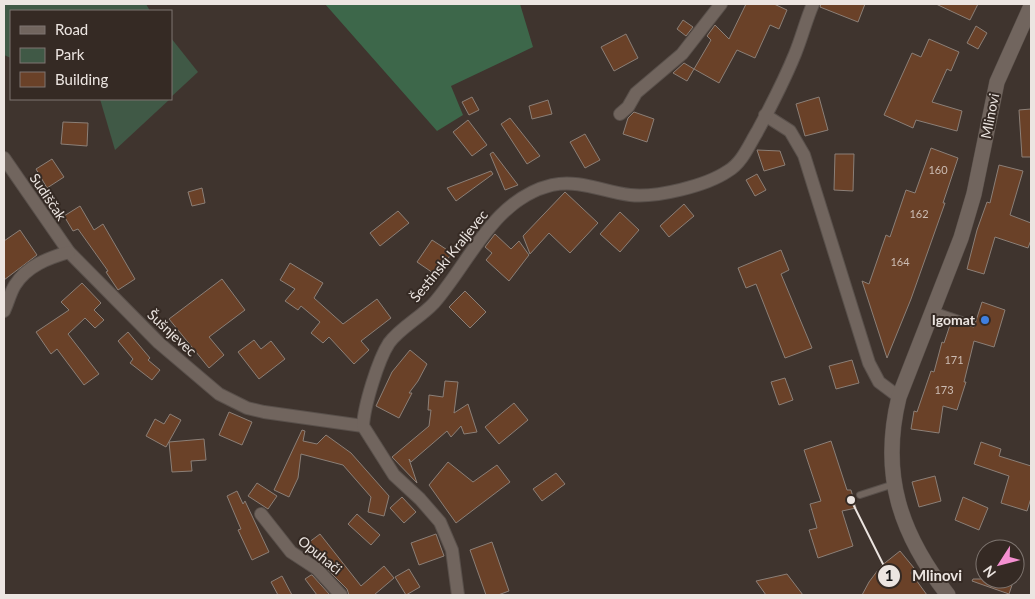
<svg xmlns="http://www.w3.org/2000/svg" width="1035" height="599" viewBox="0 0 1035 599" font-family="Lato,sans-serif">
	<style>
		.green { fill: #405946 }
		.forest { fill: #3d674a }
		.building { fill: #6a4128; stroke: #8b7f77 }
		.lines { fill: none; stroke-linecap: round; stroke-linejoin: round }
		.service-casing { stroke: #59504b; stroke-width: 8 }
		.minor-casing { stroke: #59504b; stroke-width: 14 }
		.secondary-casing { stroke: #59504b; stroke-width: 16 }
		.service { stroke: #71655e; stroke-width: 6 }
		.minor { stroke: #71655e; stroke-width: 12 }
		.secondary { stroke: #71655e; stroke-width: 15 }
		.shop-dot { fill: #3f7fe0; stroke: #352a24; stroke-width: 2 }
		.labels { text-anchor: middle; stroke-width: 4; stroke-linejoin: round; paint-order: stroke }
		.number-label { font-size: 11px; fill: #ccbcb3 }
		.street-label { font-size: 14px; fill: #ece5e1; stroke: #352a24 }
		.poi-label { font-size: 14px; font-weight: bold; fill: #ece5e1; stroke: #352a24; text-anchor: end }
		.leader { fill: none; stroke: #ece5e1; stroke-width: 2 }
		.callout-dot { fill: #ece5e1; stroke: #352a24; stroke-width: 2 }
		.mark-label { font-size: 15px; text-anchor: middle; font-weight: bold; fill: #111 }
		.callout-label { font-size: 15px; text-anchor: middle; font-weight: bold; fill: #ece5e1; stroke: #352a24; stroke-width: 4; stroke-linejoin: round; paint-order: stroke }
	</style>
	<rect width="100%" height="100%" fill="#3f342e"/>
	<g class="green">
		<polygon points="4,4 146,4 150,11 11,11 11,58 4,55"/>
		<polygon points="171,38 198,72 171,97"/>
		<polygon points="100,99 170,99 115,150"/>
	</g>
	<polygon class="forest" points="325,4 520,4 533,47 451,86 463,115 437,131"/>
	<g class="building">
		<polygon points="746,4 774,4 787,10 779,29 770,25 755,58 737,50 719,83 694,69 711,40 707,36 715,25 729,39"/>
		<polygon points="821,4 865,4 858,22 820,7"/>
		<polygon points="936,4 978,4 970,20"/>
		<polygon points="683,20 693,27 686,36 677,29"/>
		<polygon points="976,26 987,33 978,49 967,43"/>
		<polygon points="626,34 638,58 614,71 601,47"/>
		<polygon points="929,39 959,52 951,71 947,69 932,102 962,111 957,131 916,120 913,128 884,115 912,53 921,57"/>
		<polygon points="684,63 694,69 687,81 673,73"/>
		<polygon points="472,97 479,110 469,115 462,102"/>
		<polygon points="819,97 828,130 805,136 796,104"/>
		<polygon points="548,100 552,114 532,119 529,106"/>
		<polygon points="1031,109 1031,157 1022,157 1019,110"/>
		<polygon points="634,112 654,119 647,142 623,134 628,118"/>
		<polygon points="510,118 540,156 527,164 501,124"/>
		<polygon points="468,120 487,145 472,156 453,132"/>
		<polygon points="63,122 88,123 87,146 61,144"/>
		<polygon points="585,134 600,160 585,168 570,142"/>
		<polygon points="931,148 958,158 943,203 945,203 911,299 887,358 862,281 869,284 886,235 890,237 906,190 915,193"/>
		<polygon points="757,150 780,151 785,165 764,171"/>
		<polygon points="493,152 518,185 505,190 490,154"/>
		<polygon points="835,154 854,154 853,191 834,190"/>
		<polygon points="52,159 64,177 47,188 36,169"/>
		<polygon points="999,165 1023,171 1010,215 1031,223 1031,240 1028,248 995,237 984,274 967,269 977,230 987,202 990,203"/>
		<polygon points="491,171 493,174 456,201 447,188"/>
		<polygon points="757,174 766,190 755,196 746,180"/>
		<polygon points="202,188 205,203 192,206 188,192"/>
		<polygon points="565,192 598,223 570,253 549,233 530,254 523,236"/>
		<polygon points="684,204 694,216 669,237 660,226"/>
		<polygon points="80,206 94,230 103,224 135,279 118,290 106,272 108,271 78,229 73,231 64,216"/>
		<polygon points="398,211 409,223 380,246 370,233"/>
		<polygon points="620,212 639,230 620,252 600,234"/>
		<polygon points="20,230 37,255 4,280 4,241"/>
		<polygon points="495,234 511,249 519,241 529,255 509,281 486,260 492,253 485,247"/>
		<polygon points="432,240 452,253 436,275 417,262"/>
		<polygon points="781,250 789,270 781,274 812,348 785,358 756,284 746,288 738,268"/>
		<polygon points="290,263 323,283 314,298 343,324 377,299 391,318 361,341 369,350 354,364 329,337 323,343 311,333 320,322 301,306 298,310 285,301 295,289 280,280"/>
		<polygon points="222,279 245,310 209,337 224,355 209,368 169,319"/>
		<polygon points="82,283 101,303 94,310 104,320 95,328 85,318 68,334 99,374 84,385 57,349 51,354 36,332 69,310 61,302"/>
		<polygon points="465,291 486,312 470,328 449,307"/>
		<polygon points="982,302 1005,310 994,347 974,341 964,382 966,382 957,410 943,406 939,433 911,429 914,411 917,412 931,371 934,372 942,342 944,343 951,322 974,327"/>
		<polygon points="128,332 150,358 148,360 160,370 152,380 130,363 133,359 118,341"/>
		<polygon points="254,340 261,349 271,341 285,359 259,379 238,352"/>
		<polygon points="410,350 427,364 418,381 409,393 412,393 399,418 376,406 392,372"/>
		<polygon points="852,360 859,383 836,389 829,366"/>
		<polygon points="785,378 793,400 779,405 771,382"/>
		<polygon points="445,381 458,382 454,413 468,404 477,432 464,434 461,426 451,437 447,431 411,462 409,459 417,483 392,457 429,426 431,410 428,410 429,395 443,397"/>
		<polygon points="514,403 528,420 499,444 485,427"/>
		<polygon points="229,412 252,422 242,445 219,435"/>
		<polygon points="170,414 181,420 166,447 146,436 155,419 164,424"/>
		<polygon points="302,430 305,431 303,441 317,444 326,435 351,453 389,496 384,516 368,512 371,497 343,465 301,454 298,478 289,497 274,490"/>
		<polygon points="204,439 206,460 191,461 192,471 172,472 169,442"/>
		<polygon points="831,441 847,490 851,490 856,508 842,511 853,546 818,558 809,530 817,528 810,504 821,501 804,450"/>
		<polygon points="981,442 1001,449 999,456 1031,466 1031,498 1027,511 1001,503 1009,476 974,464"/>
		<polygon points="448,462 473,482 497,465 510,482 456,523 429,485"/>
		<polygon points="556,473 565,484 542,501 533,489"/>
		<polygon points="935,476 941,501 919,507 912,482"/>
		<polygon points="257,483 277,496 268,509 248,496"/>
		<polygon points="237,491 243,504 245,501 269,552 252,560 238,530 241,529 227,496"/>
		<polygon points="402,497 416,512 404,523 390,508"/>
		<polygon points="963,497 988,508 979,530 955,520"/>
		<polygon points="357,514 380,535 371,545 348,524"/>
		<polygon points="320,534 361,586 384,566 394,578 374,595 349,595 347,589 304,546"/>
		<polygon points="436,534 444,556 419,565 411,543"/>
		<polygon points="492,542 509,591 498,595 486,595 470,550"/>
		<polygon points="900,551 914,568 911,573 927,595 862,595 869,582 881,566"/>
		<polygon points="409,569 420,587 406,595 395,577"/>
		<polygon points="787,574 803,595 766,595 756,581"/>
		<polygon points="311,575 312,575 330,595 317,595 305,579"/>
		<polygon points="282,576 292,595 278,595 271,582"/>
		<polygon points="973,579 1014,579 1009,594 972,581"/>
	</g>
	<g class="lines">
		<defs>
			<g id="service">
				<polyline points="933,310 962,320"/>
				<polyline points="860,495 894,484"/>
			</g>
			<g id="minor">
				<polyline points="620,114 628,107 636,93 682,54 721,4"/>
				<polyline points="765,115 790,131 804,155 869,363 879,382 899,397"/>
				<polyline points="4,158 69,252 159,343 219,394 247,408 264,412 363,426"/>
				<path d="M4,311C8,303 10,293 15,285C27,266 48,258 69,252"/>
				<polyline points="261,514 291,552 317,569 341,595"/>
				<path d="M458,595L452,550L440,522L420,499L394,475L363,426C364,406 378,360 389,343C401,327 420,318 434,303C470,262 493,199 552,185C579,179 604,192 630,195C656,198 706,186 728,171C742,163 749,145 757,132C771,106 784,81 795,54C802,37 806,20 813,4"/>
			</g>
			<path id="secondary" d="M948,595C900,534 880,474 899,397L961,238L974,194L997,82L1031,6"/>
		</defs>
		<use href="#service" class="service-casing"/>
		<use href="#minor" class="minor-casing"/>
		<use href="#secondary" class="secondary-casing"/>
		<use href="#service" class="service"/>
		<use href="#minor" class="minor"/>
		<use href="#secondary" class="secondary"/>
	</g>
	<circle class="shop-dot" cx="985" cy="320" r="5"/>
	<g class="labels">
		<g class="number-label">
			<text x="938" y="174">160</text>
			<text x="919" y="218">162</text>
			<text x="900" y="266">164</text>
			<text x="954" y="364">171</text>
			<text x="944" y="394">173</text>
		</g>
		<g class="street-label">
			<text transform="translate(990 116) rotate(-79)" y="5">Mlinovi</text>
			<text transform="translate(48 197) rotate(56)" y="5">Sudiščak</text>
			<text transform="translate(449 256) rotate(-51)" y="5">Šestinski Kraljevec</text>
			<text transform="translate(172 333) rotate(43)" y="5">Šušnjevec</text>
			<text transform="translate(320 555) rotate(39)" y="5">Opuhači</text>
		</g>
		<g class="poi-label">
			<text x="975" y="325">Igomat</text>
		</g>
	</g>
	<path class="leader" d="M851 500L889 576"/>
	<g class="callout-dot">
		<circle cx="851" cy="500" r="5"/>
		<circle cx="889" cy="576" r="12"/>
	</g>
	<g class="mark-label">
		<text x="889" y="581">1</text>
	</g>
	<g class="callout-label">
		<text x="937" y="581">Mlinovi</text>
	</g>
	<rect width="1035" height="599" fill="none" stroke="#ece5e1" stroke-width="10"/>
	<rect x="10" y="10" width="162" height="90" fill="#352a24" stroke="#7e7570"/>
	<rect x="20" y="26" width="25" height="8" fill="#71655e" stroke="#7e7570"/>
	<text x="55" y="35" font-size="15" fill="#ece5e1">Road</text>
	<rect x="20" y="48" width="25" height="15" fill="#405946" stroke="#7e7570"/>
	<text x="55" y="60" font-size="15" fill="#ece5e1">Park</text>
	<rect x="20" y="72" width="25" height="15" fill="#6a4128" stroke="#7e7570"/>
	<text x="55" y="85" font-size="15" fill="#ece5e1">Building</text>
	<g transform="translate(1000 564) rotate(234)"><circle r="24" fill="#352a24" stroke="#7e7570"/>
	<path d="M0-4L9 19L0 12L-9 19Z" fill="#f590d1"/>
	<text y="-8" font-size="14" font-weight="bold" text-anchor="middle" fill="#ece5e1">N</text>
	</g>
</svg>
